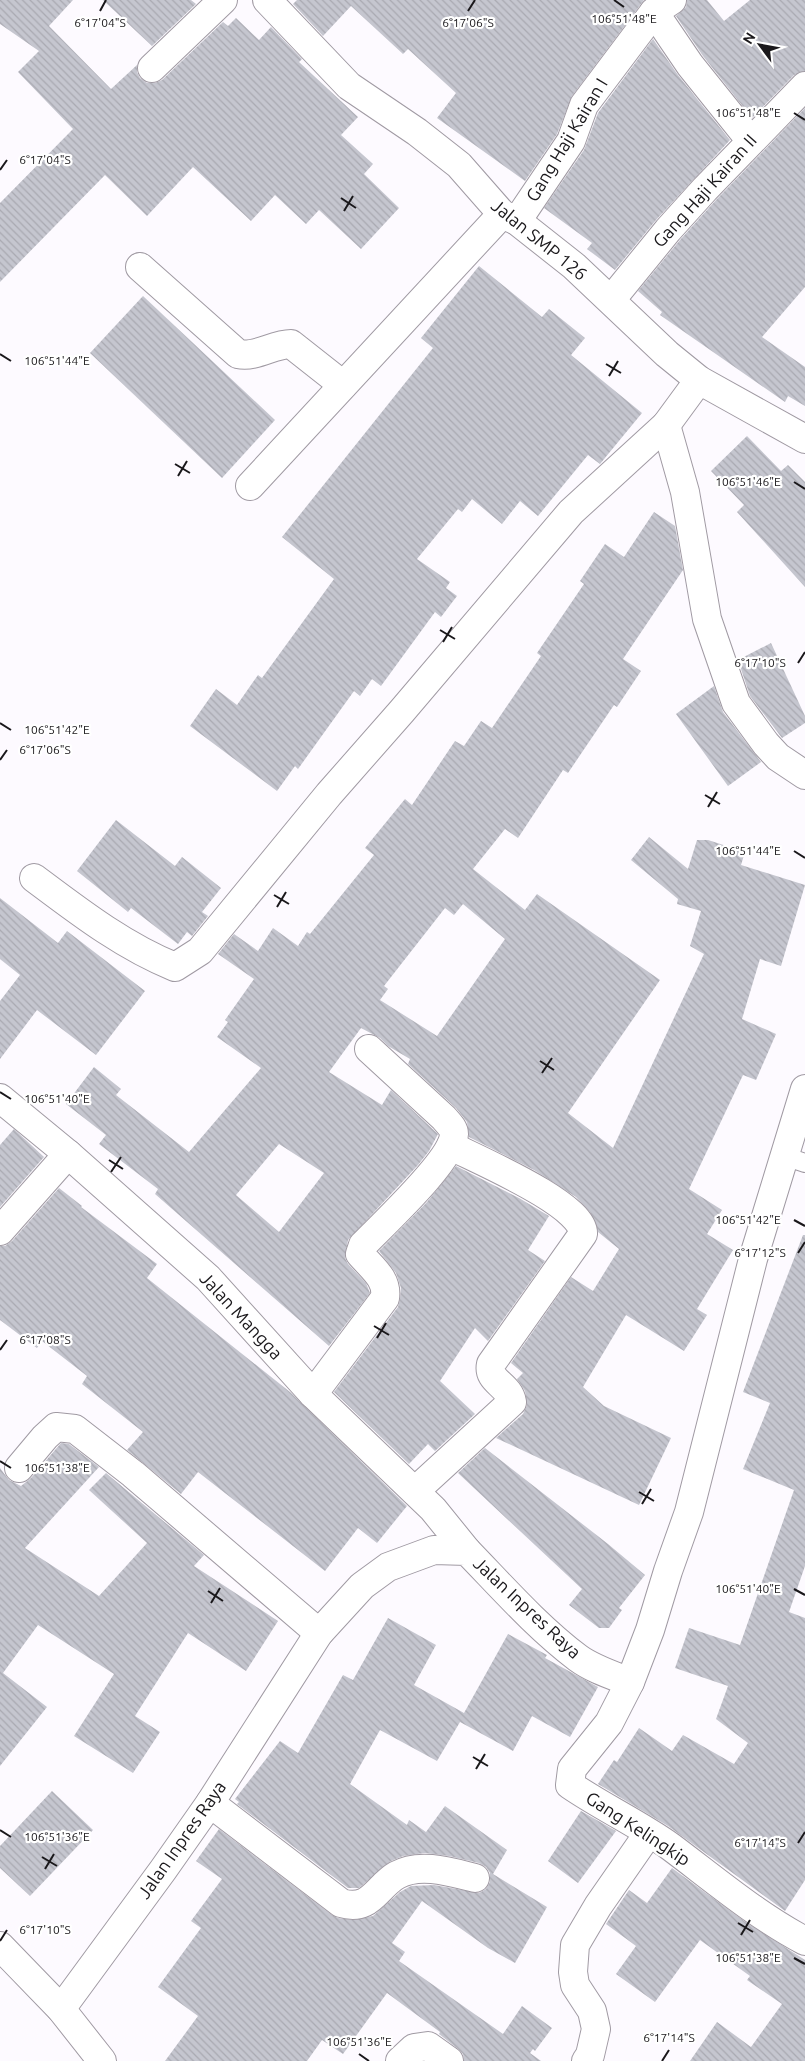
<svg xmlns="http://www.w3.org/2000/svg" width="805" height="2061" viewBox="0 0 805 2061" font-family="Ubuntu,sans-serif">
	<style>
		.building { fill: url(#building-back-hatch); fill-rule: evenodd }
		.lines { fill: none; stroke-linecap: round; stroke-linejoin: round }
		.service-casing { stroke: #a09aa3; stroke-width: 20 }
		.minor-casing { stroke: #a09aa3; stroke-width: 30 }
		.tertiary-casing { stroke: #a09aa3; stroke-width: 30 }
		.service { stroke: #fff; stroke-width: 18 }
		.minor { stroke: #fff; stroke-width: 28 }
		.tertiary { stroke: #fff; stroke-width: 28 }
		.ticks { fill: none; stroke: #1a181b; stroke-width: 2 }
		.labels { text-anchor: middle; stroke-width: 4.5; stroke-linejoin: round; paint-order: stroke }
		.street-label { font-size: 18px; fill: #1a181b; stroke: #fff }
		.ticks-label { font-size: 12px; text-anchor: middle; fill: #1a181b; stroke: #fff; stroke-width: 4.5; stroke-linejoin: round; paint-order: stroke }
	</style>
	<defs>
		<pattern id="building-back-hatch" width="6" height="6" patternUnits="userSpaceOnUse" patternTransform="scale(1.25)"><rect width="6" height="6" fill="#c5c6cf"/><path d="M-1 5l2 2M0 0l6 6M5-1l2 2" fill="none" stroke="#a9a9b1"/></pattern>
	</defs>
	<rect width="100%" height="100%" fill="#fdfaff"/>
	<g class="building">
		<polygon points="0,0 73,0 49,26 111,89 137,65 137,72 140,78 147,83 155,83 162,80 223,22 228,26 236,18 259,40 271,27 302,59 299,62 358,117 341,135 373,164 364,174 399,208 361,249 319,210 306,224 275,195 251,221 193,167 147,216 105,175 0,282 0,203 73,129 18,72 39,51 0,24"/>
		<polygon points="103,0 191,0 196,4 152,46"/>
		<polygon points="297,0 644,0 572,96 557,134 525,181 437,118 456,93 408,49 403,54 351,6 323,36 293,4"/>
		<polygon points="687,0 707,0 724,21 750,0 805,0 805,71 794,75 752,118 703,56 676,16 686,7"/>
		<polygon points="653,39 678,75 730,140 656,220 615,270 587,249 592,243 544,208 584,150 598,113"/>
		<polygon points="805,108 805,287 762,337 805,367 805,406 788,396 785,402 660,315 662,312 638,291 680,240 716,200"/>
		<polygon points="479,266 542,317 549,309 585,338 571,355 642,413 600,464 588,455 538,516 520,501 502,524 472,499 462,512 458,509 417,559 450,582 446,588 457,596 441,617 435,612 381,686 372,679 360,696 354,691 298,769 295,766 277,791 190,726 216,689 237,705 258,675 262,678 334,579 282,537 433,348 421,338"/>
		<polygon points="143,296 275,420 222,478 90,353"/>
		<polygon points="747,436 781,471 788,465 805,482 805,587 737,512 744,505 711,471"/>
		<path d="M654,512L675,526L683,570L623,659L641,671L617,707L614,705L568,773L563,770L518,838L505,829L473,869L525,910L537,894L660,980L568,1113L613,1148L704,954L690,946L701,911L677,904L678,899L631,860L649,837L688,869L697,840H708L745,852L741,865L805,885L781,966L760,959L742,1019L776,1034L756,1080L743,1075L689,1189L722,1210L707,1234L733,1250L697,1309L707,1315L684,1351L626,1315L583,1387L604,1406L671,1438L639,1505L496,1438L523,1414L527,1405L525,1391L517,1379L523,1373L511,1363L571,1277L593,1291L619,1249L598,1232L590,1212L576,1197L534,1170L469,1137L467,1122L456,1108L408,1064L410,1059L388,1046L380,1038L361,1028L329,1072L382,1105L391,1090L438,1134L429,1151L418,1165L348,1240L345,1258L348,1264L366,1283L370,1293L329,1346L155,1194L158,1189L99,1144L106,1135L66,1104L94,1067L121,1089L116,1095L189,1152L261,1068L217,1037L228,1022L225,1020L254,979L218,954L234,934L258,951L273,928L298,946L307,932L310,934L374,855L365,848L405,799L412,805L455,741L464,746L481,721L492,728L541,656L537,653L584,584L580,581L605,544L624,557ZM463,904L505,939L437,1036L380,1000L388,989L384,986L445,908L454,915ZM279,1144L324,1173L279,1232L236,1195Z"/>
		<polygon points="771,643 805,716 805,723 782,738 750,696 738,660"/>
		<polygon points="714,686 723,712 761,762 728,786 676,714"/>
		<polygon points="116,820 175,866 182,857 221,888 202,912 208,916 192,936 187,932 178,944 131,908 128,912 77,871"/>
		<polygon points="0,898 58,943 67,931 145,991 96,1055 37,1010 0,1059 0,1001 20,975 0,959"/>
		<polygon points="14,1129 44,1157 0,1207 0,1145"/>
		<polygon points="456,1166 519,1198 549,1216 528,1250 545,1261 488,1341 475,1328 440,1381 475,1414 435,1451 428,1444 409,1464 334,1392 398,1307 400,1299 401,1288 396,1273 379,1251 427,1202"/>
		<polygon points="59,1188 82,1206 81,1207 157,1264 147,1278 290,1392 407,1506 377,1543 358,1528 325,1571 198,1472 181,1494 127,1450 143,1432 82,1384 87,1376 42,1341 37,1348 0,1320 0,1246 5,1246 12,1241"/>
		<polygon points="803,1235 805,1235 805,1566 789,1612 805,1618 805,1880 785,1911 668,1826 598,1784 614,1760 617,1762 639,1728 672,1751 683,1735 734,1764 748,1743 716,1719 728,1686 675,1668 689,1628 740,1645 794,1490 743,1469 770,1403 743,1392"/>
		<polygon points="61,1443 69,1444 99,1467 25,1548 99,1596 147,1543 89,1490 106,1473 204,1555 194,1566 278,1621 246,1671 188,1633 135,1716 160,1732 133,1773 74,1736 114,1674 38,1625 3,1673 47,1707 0,1766 0,1468 9,1480 21,1486 31,1478"/>
		<polygon points="485,1448 608,1544 645,1575 619,1608 622,1610 609,1628 599,1628 569,1605 582,1589 458,1473"/>
		<polygon points="388,1618 436,1645 414,1685 464,1713 508,1634 547,1655 545,1658 598,1687 570,1737 532,1716 513,1751 460,1722 437,1761 380,1730 350,1784 407,1825 409,1820 426,1832 445,1806 507,1850 493,1874 547,1907 515,1963 488,1948 422,1901 392,1943 405,1952 399,1961 503,2034 522,2006 552,2028 535,2051 533,2049 530,2053 541,2061 464,2061 463,2054 458,2049 439,2034 440,2032 387,1993 343,2054 322,2040 307,2061 165,2061 198,2016 158,1987 201,1928 191,1921 222,1879 196,1861 219,1829 332,1915 338,1918 353,1920 373,1916 400,1892 411,1886 434,1885 479,1893 486,1889 490,1882 490,1873 486,1867 479,1863 449,1856 425,1853 403,1856 391,1861 359,1888 348,1888 237,1804 239,1802 235,1799 280,1741 298,1753 343,1675 353,1680"/>
		<polygon points="52,1791 93,1830 30,1896 0,1868 0,1846"/>
		<polygon points="581,1811 616,1831 578,1883 548,1861"/>
		<polygon points="672,1868 744,1921 805,1960 805,2061 690,2061 717,2022 751,2047 782,2004 747,1980 750,1976 700,1940 655,2002 616,1974 636,1946 606,1924 629,1890 647,1903"/>
	</g>
	<g class="lines">
		<defs>
			<polyline id="service" points="784,1156 805,1163"/>
			<g id="minor">
				<polyline points="267,0 349,86 417,132 459,165 502,214 517,221 574,266 667,354 699,380 805,439"/>
				<polyline points="654,12 690,65 751,141"/>
				<polyline points="152,68 223,0"/>
				<polyline points="517,221 571,141 584,105 654,12 672,0"/>
				<path d="M140,267L238,354C256,358 273,344 291,344L343,385"/>
				<polyline points="611,300 668,230 705,189 805,86"/>
				<polyline points="666,425 685,492 707,619 736,703 766,744 778,757 805,775"/>
				<polyline points="250,486 502,214"/>
				<path d="M34,878C78,911 123,946 175,967L200,951L329,794L402,711L571,512L666,425L699,380"/>
				<polyline points="0,1098 68,1154 208,1278 313,1394 433,1509 467,1551"/>
				<polyline points="0,1231 68,1154"/>
				<path d="M313,1394L385,1298C388,1279 372,1268 360,1254L363,1245C382,1225 453,1160 454,1134C454,1128 448,1123 444,1118L369,1049"/>
				<polyline points="19,1468 45,1437 56,1427 75,1429 133,1474 319,1633"/>
				<path d="M415,1491L512,1402C509,1384 487,1382 491,1364L583,1234C585,1205 476,1159 451,1146"/>
				<path d="M630,1682L609,1723L572,1769L570,1785C602,1807 639,1824 671,1847C715,1880 756,1915 805,1941"/>
				<path d="M210,1803L341,1903C371,1912 376,1887 397,1875C420,1862 451,1872 475,1878"/>
				<polyline points="400,2061 414,2048 428,2046 449,2061"/>
				<polyline points="586,2061 590,2055 596,2029 592,2011 575,1985 573,1972 575,1945 598,1906 648,1834"/>
			</g>
			<g id="tertiary">
				<polyline points="0,1946 61,2009 102,2061"/>
				<path d="M61,2009L163,1870L210,1803L319,1633L362,1586L388,1567L434,1550L467,1551C502,1587 537,1627 578,1658C593,1669 612,1675 630,1682L650,1630L668,1571L689,1512L753,1259L805,1089"/>
			</g>
		</defs>
		<use href="#service" class="service-casing"/>
		<use href="#minor" class="minor-casing"/>
		<use href="#tertiary" class="tertiary-casing"/>
		<use href="#service" class="service"/>
		<use href="#minor" class="minor"/>
		<use href="#tertiary" class="tertiary"/>
	</g>
	<path class="ticks" d="M614,0L624,7M100,11L106,0M468,11L475,0M794,113L805,120M0,170L7,160M341,198L356,208M344,211L353,196M0,354L11,361M606,364L621,373M609,376L618,361M175,464L190,473M178,476L187,461M794,482L805,489M440,630L455,639M443,642L452,627M798,663L805,652M0,723L11,730M0,760L7,750M705,795L720,804M708,807L717,792M794,851L805,858M274,895L289,904M277,907L286,892M540,1061L554,1070M542,1073L552,1058M0,1092L11,1099M109,1160L123,1169M111,1172L121,1157M794,1220L805,1226M798,1253L805,1242M374,1326L389,1335M377,1338L386,1323M0,1350L7,1340M0,1461L11,1468M639,1492L654,1501M642,1504L651,1489M794,1589L805,1595M208,1591L223,1601M211,1603L220,1588M473,1757L488,1766M476,1769L485,1754M0,1830L11,1837M798,1843L805,1832M42,1857L57,1866M45,1869L54,1854M738,1923L753,1932M741,1935L750,1920M0,1941L7,1930M794,1958L805,1964M359,2054L369,2061M662,2061L669,2050"/>
	<g class="labels">
		<g class="street-label">
			<text transform="translate(567 140) rotate(-59)" y="6">Gang Haji Kairan I</text>
			<text transform="translate(705 191) rotate(-48)" y="6">Gang Haji Kairan II</text>
			<text transform="translate(539 240) rotate(39)" y="6">Jalan SMP 126</text>
			<text transform="translate(241 1316) rotate(47)" y="6">Jalan Mangga</text>
			<text transform="translate(527 1608) rotate(43)" y="6">Jalan Inpres Raya</text>
			<text transform="translate(638 1829) rotate(33)" y="6">Gang Kelingkip</text>
			<text transform="translate(182 1840) rotate(-55)" y="6">Jalan Inpres Raya</text>
		</g>
	</g>
	<g class="ticks-label">
		<text x="624" y="23">106°51'48"E</text>
		<text x="100" y="27">6°17'04"S</text>
		<text x="468" y="27">6°17'06"S</text>
		<text x="748" y="117">106°51'48"E</text>
		<text x="45" y="164">6°17'04"S</text>
		<text x="57" y="365">106°51'44"E</text>
		<text x="748" y="486">106°51'46"E</text>
		<text x="760" y="667">6°17'10"S</text>
		<text x="57" y="734">106°51'42"E</text>
		<text x="45" y="754">6°17'06"S</text>
		<text x="748" y="855">106°51'44"E</text>
		<text x="57" y="1103">106°51'40"E</text>
		<text x="748" y="1224">106°51'42"E</text>
		<text x="760" y="1257">6°17'12"S</text>
		<text x="45" y="1344">6°17'08"S</text>
		<text x="57" y="1472">106°51'38"E</text>
		<text x="748" y="1593">106°51'40"E</text>
		<text x="57" y="1841">106°51'36"E</text>
		<text x="760" y="1847">6°17'14"S</text>
		<text x="45" y="1934">6°17'10"S</text>
		<text x="748" y="1962">106°51'38"E</text>
		<text x="669" y="2042">6°17'14"S</text>
		<text x="359" y="2046">106°51'36"E</text>
	</g>
	<g transform="translate(760 45) rotate(302)" stroke="#ffffff" stroke-width="4" paint-order="stroke">
	<path d="M0-4L9 19L0 12L-9 19Z" fill="#1a181b"/>
	<text y="-8" font-size="14" font-weight="bold" text-anchor="middle" fill="#1a181b">N</text>
	</g>
</svg>
